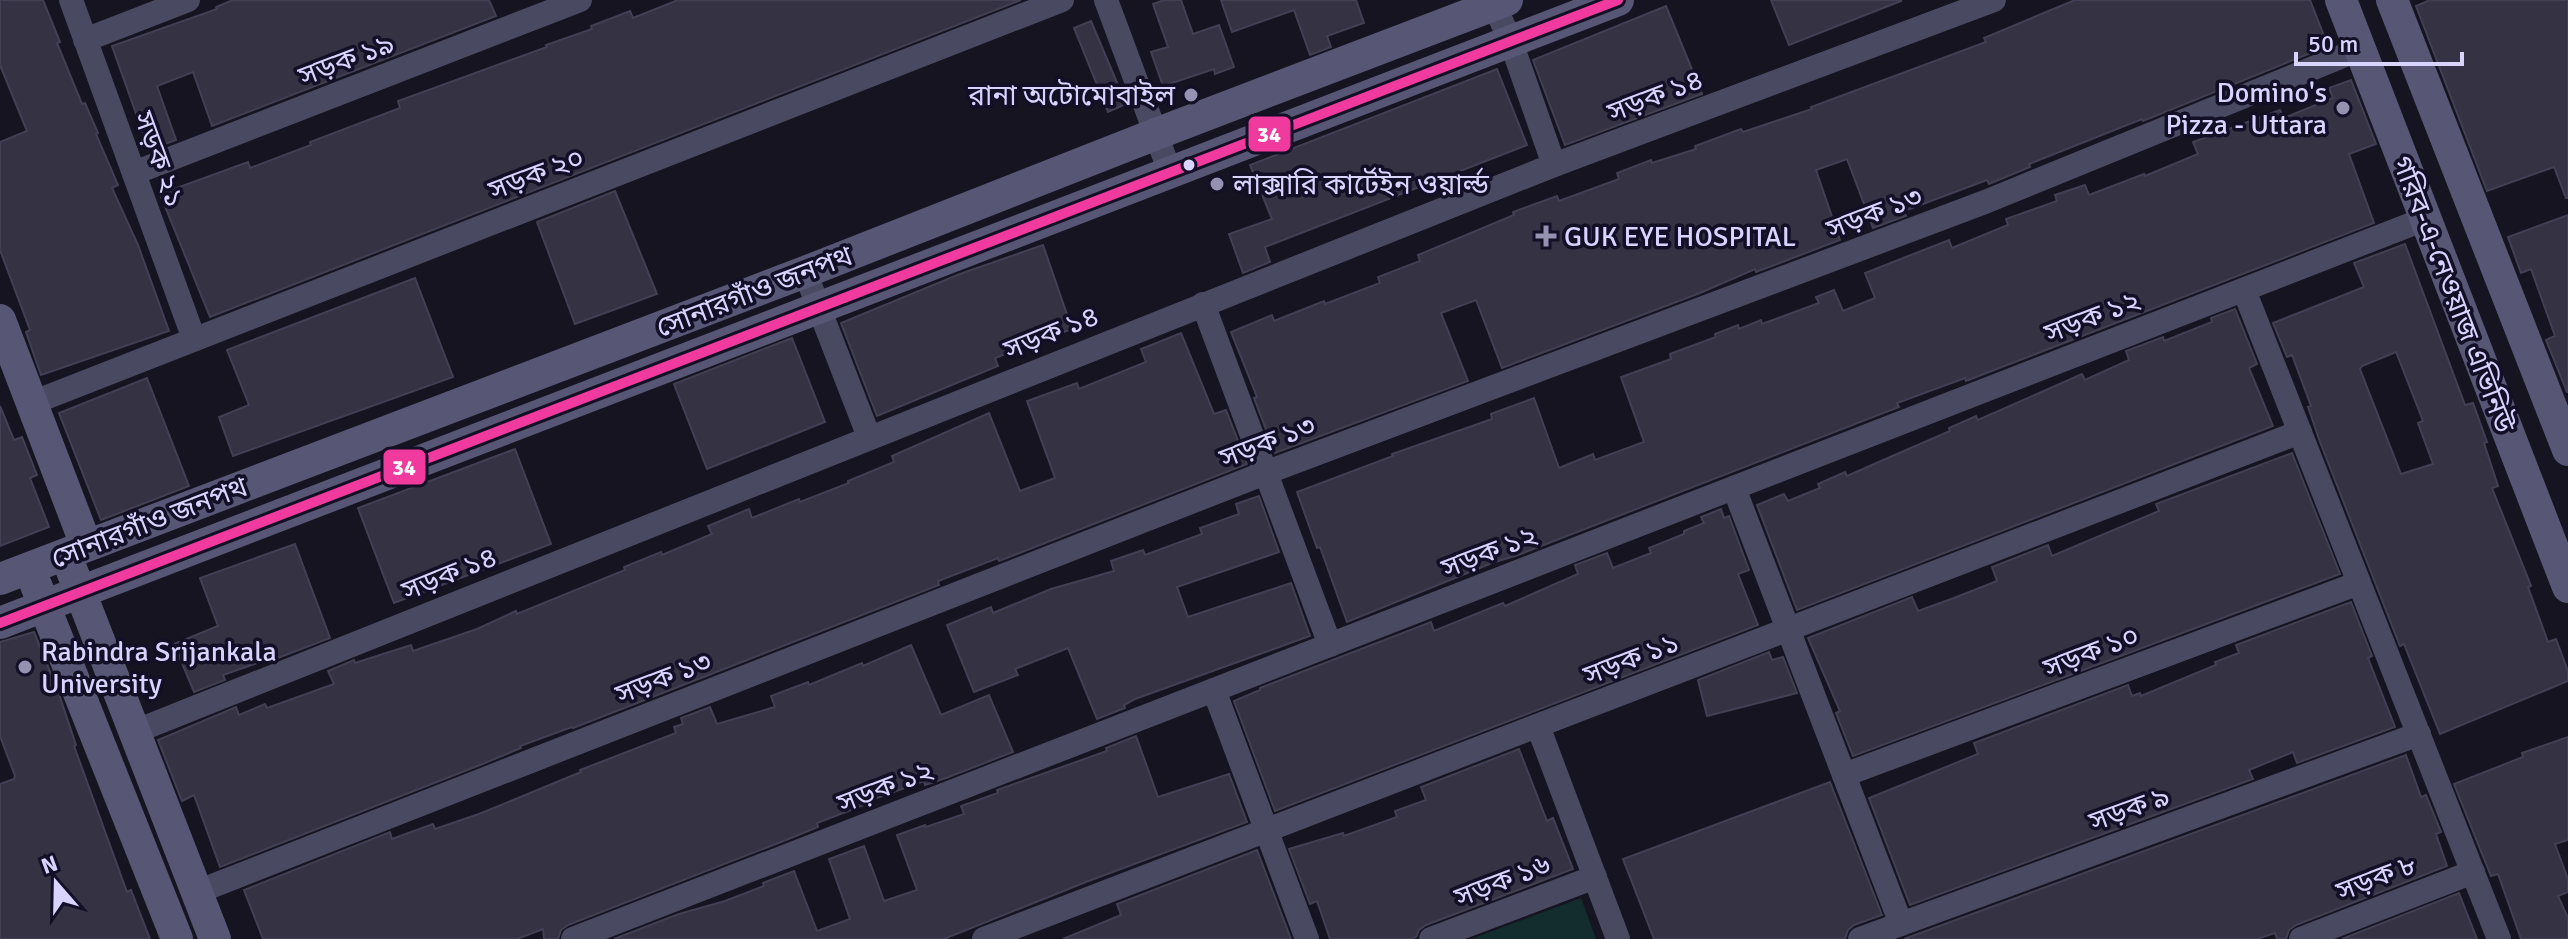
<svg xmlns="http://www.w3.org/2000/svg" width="2568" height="939" viewBox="0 0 2568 939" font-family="Signika,'Noto Sans Bengali',sans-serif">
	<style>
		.green { fill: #132c2d }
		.building { fill: #343243; stroke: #433f54; stroke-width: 2; fill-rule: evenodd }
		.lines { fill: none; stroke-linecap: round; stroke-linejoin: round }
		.street { stroke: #4a4962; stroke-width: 24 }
		.secondary { stroke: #575674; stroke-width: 32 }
		.bus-1-casing { stroke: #130f26; stroke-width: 16 }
		.bus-1 { stroke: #f13a9d; stroke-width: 10 }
		.poi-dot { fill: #9591b1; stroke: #130f26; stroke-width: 3 }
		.bus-dot { fill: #d9d4ff; stroke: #130f26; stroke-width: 3 }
		.labels { text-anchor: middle; stroke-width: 7; stroke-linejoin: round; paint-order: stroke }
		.street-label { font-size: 28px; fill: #d9d4ff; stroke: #130f26 }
		.poi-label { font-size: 28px; fill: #d9d4ff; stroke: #130f26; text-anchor: start }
		.line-badge { stroke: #130f26; stroke-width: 3 }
		.badge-label { font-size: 22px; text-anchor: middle; font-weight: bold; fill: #fff }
	</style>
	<rect width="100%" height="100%" fill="#161421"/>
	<polygon class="green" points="1581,898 1596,939 1471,939"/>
	<g class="building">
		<polygon points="0,0 43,0 60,42 57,43 82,104 85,103 98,133 96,134 118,185 112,188 138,245 169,331 41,375 26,332 30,330 0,250 0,142 27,131 0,65"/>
		<polygon points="233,0 489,0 496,16 212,126 193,72 157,86 176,140 149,150 112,46 217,9 216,7"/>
		<polygon points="678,0 1021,0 210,317 160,194 248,162 250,168 311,145 310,142 400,108 398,101 547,47 546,45 592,29 591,26 630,11 633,18"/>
		<polygon points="1164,0 1181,0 1193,34 1219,25 1234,67 1215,74 1214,69 1163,86 1151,52 1168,47 1153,4"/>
		<polygon points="1221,0 1356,0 1364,23 1327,36 1331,47 1310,55 1294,10 1232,32"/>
		<polygon points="1771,0 1901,0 1901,1 1789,45"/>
		<polygon points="2075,0 2310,0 2328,46 2143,121 2142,119 2029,164 2030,167 1989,184 1987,180 1904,211 1906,216 1873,228 1847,159 1816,170 1840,240 1756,272 1755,269 1700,293 1502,368 1476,300 1441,313 1468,381 1275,453 1254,398 1257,397 1231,332 1272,315 1274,321 1324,301 1325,304 1380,283 1378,277 1420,261 1418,255 1514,215 1513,212 1557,196 1559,201 1619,179 1617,173 1651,160 1652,163 1696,149 1695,146 1741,129 1743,132 1812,109 1811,107 1986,42 1984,38"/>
		<polygon points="2430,0 2568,0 2568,198 2566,198 2554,167 2487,191 2416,6"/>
		<polygon points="1666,6 1702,94 1565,145 1533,60"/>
		<polygon points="1091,21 1126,104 1108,112 1074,28"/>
		<polygon points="1497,69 1527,145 1265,247 1270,262 1243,273 1229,234 1272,219 1250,165"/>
		<polygon points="2351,80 2376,144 2349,154 2374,223 1966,381 1965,378 1897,403 1899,407 1518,555 1492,563 1347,622 1320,547 1317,548 1297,492 1393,456 1392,454 1492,419 1491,414 1534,398 1559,468 1593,454 1595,460 1644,442 1621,377 1671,359 1670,354 1716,337 1715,334 1738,325 1739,329 1761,320 1762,324 1819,303 1816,297 1834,290 1843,311 1875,298 1865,273 1949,240 1952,248 2008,225 2006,219 2057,201 2055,195 2085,185 2089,195 2144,174 2145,176 2198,154 2193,142 2280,110 2284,118 2333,98 2329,88"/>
		<polygon points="615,191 657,294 575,324 537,222"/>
		<polygon points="2568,215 2568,392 2567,392 2546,340 2555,336 2531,269 2521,273 2508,237"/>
		<path d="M2405,244L2465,405L2473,403L2487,442L2484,443L2498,486L2492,488L2531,586L2528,587L2548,642L2556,639L2568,671V681L2440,734L2404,644L2400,646L2320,442L2308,407L2311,406L2292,355L2287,357L2273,323L2364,287L2354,263ZM2396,352L2423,421L2418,423L2433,464L2401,474L2360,369L2362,366Z"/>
		<polygon points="1043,245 1072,329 995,358 998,366 877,416 841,323 960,274"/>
		<polygon points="415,278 453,377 233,456 219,417 249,405 227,350"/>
		<polygon points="2235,309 2257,364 2249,368 2273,426 1797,610 1757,505 1784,494 1788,501 1820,488 1818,484 1845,472 1847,476 1881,461 1950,431 1949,428 1976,416 1978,420 2082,374 2085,380 2129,360 2126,351 2163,337 2164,341 2212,322 2211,318"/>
		<polygon points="1181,333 1214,414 1226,410 1247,464 999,561 998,558 938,581 939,585 573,728 572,727 520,746 521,748 480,765 220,867 194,795 182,801 158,740 236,707 239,715 265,704 267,708 334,684 328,671 354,660 355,663 411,645 413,651 477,629 516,611 517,614 625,570 624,567 661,552 662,555 712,534 708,526 749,509 752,518 799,499 800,502 849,483 848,481 894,462 892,456 989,413 1020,491 1055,478 1027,401 1077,383 1079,389 1146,362 1141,349"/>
		<polygon points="792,338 825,422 707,469 674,384"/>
		<polygon points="147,378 189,486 101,520 59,413"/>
		<polygon points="0,406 14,440 22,437 37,475 30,478 49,527 0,546"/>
		<polygon points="515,449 551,544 394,603 358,508"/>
		<polygon points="2292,453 2340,574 1853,756 1836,713 1840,711 1808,638 1912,597 1918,611 1954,598 1997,581 1992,567 2048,545 2052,556 2159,511 2156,504"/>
		<polygon points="1259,496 1279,552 1177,587 1188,617 1291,583 1310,636 1135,699 1124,705 1125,708 1097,719 1068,648 1015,669 1018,675 974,692 947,625 991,607 993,613 1051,589 1114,571 1111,561 1143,550 1145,555 1202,534 1200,528 1239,514 1236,504"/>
		<polygon points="1721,509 1724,518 1729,516 1749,570 1738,574 1758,625 1275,811 1234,701 1260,690 1260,688 1431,622 1434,631 1503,603 1505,606 1578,574 1575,565 1607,553 1613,568 1651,553 1649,548 1684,534 1684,531 1704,523 1701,517"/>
		<polygon points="295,544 330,638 278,658 277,656 223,675 225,680 194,692 174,644 218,626 200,578"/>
		<polygon points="2351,602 2372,656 2368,658 2395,727 2297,763 2293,752 2249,770 2253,779 1910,905 1869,798 1978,754 1974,743 2128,685 2132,696 2140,693 2141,696 2216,665 2215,662 2239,653 2236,645"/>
		<polygon points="34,632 58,691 76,745 74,746 127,892 131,890 150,939 0,939 0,784 14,779 15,776 0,736 0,642"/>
		<polygon points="911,645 941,715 989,695 1013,752 946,778 925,785 924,781 863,803 864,805 817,823 818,827 791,838 568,925 561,930 558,939 544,939 543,929 517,939 263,939 244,890 390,832 392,839 433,824 435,829 479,814 581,772 580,770 676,733 674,727 683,724 681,718 710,707 717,724 775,707 771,696 808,682 809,685 862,663 863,666"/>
		<polygon points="1769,652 1772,660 1783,657 1797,693 1707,716 1698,680"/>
		<polygon points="1136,736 1158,797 1229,774 1247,822 1086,882 944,939 614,939 679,914 725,901 764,886 763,883 794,871 817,931 850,919 829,859 864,846 884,901 917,890 897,835 925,825 926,827 964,814 961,806 998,793 997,790 1107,751 1106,748"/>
		<polygon points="2568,737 2568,840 2555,844 2568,879 2568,892 2558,896 2568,918 2568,939 2521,939 2498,874 2491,876 2454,784 2523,757 2522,753"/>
		<polygon points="1519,749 1547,821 1553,818 1573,869 1426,925 1419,930 1416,937 1411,939 1330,939 1317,901 1310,904 1289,849 1343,833 1344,836 1397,817 1395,811 1426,800 1421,787"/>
		<polygon points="2406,755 2421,797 2426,795 2441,832 2436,834 2447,866 2296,925 2289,930 2286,939 2277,939 2275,933 2257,939 1904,939"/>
		<polygon points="1830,782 1882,915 1854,925 1848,930 1845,939 1654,939 1623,859"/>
		<polygon points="1257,850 1291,939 1063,939 1121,915 1117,904"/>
		<polygon points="2459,893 2477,939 2342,939"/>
	</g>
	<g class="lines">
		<g class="street">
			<polyline points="71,0 194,339"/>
			<polyline points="1106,0 1170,172"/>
			<polyline points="1494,5 1511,42 1554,165"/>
			<polyline points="85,40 188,0"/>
			<polyline points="134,173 580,0"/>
			<polyline points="805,272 869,437"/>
			<polyline points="2244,290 2499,939"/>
			<polyline points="1203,304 1330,645"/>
			<polyline points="32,403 1062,0"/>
			<polyline points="1734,488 1901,924"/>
			<polyline points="1214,690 1307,939"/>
			<polyline points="1538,726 1618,939"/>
			<polyline points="134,732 1554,165 1994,0"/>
			<polyline points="1844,775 2359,583"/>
			<polyline points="197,892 1265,473 1985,202 2360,49"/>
			<polyline points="573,939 2425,219"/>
			<polyline points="984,939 2300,432"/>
			<polyline points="1431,939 1595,877"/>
			<polyline points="1860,939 2419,734"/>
			<polyline points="2301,939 2473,872"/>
		</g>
		<g class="secondary">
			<polyline points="2341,0 2568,587"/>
			<polyline points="2392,0 2568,450"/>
			<polyline points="0,320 86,545"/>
			<polyline points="72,571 215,939"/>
			<polyline points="0,579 805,272 1156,134 1507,0"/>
			<polyline points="36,585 177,939"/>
			<polyline points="0,623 1618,0"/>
		</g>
		<defs>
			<polyline id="bus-1" points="0,623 1618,0"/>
		</defs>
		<use href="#bus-1" class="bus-1-casing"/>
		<use href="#bus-1" class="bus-1"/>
	</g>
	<g class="poi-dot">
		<circle cx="1191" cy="95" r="8"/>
		<circle cx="2343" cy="108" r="8"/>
		<circle cx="1217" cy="184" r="8"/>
		<path d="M1542 224h8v8h8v8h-8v8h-8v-8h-8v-8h8z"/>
		<circle cx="25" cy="667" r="8"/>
	</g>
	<circle class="bus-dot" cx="1189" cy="165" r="7"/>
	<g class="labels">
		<g class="street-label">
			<text transform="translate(346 59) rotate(-21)" y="10">সড়ক ১৯</text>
			<text transform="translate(1655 95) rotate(-21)" y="10">সড়ক ১৪</text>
			<text transform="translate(160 159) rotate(70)" y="10">সড়ক ২১</text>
			<text transform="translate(536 173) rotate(-21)" y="10">সড়ক ২০</text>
			<text transform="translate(1874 212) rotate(-21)" y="10">সড়ক ১৩</text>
			<text transform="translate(754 291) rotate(-21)" y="10">সোনারগাঁও জনপথ</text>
			<text transform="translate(2454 294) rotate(69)" y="10">গরিব-এ-নেওয়াজ এভিনিউ</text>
			<text transform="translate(2092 316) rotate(-21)" y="10">সড়ক ১২</text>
			<text transform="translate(1051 332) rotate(-22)" y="10">সড়ক ১৪</text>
			<text transform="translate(1267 441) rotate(-21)" y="10">সড়ক ১৩</text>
			<text transform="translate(149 522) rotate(-21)" y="10">সোনারগাঁও জনপথ</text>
			<text transform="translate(1489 551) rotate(-21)" y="10">সড়ক ১২</text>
			<text transform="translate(449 573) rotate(-22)" y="10">সড়ক ১৪</text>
			<text transform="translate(2091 651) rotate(-21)" y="10">সড়ক ১০</text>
			<text transform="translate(1631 658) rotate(-21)" y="10">সড়ক ১১</text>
			<text transform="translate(663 677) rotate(-21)" y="10">সড়ক ১৩</text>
			<text transform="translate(885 786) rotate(-21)" y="10">সড়ক ১২</text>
			<text transform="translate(2129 808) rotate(-20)" y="10">সড়ক ৯</text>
			<text transform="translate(2376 877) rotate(-21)" y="10">সড়ক ৮</text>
			<text transform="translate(1502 880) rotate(-21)" y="10">সড়ক ১৬</text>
		</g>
		<g class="poi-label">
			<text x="2327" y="102" text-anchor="end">Domino's<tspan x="2327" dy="32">Pizza - Uttara</tspan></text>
			<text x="1175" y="105" text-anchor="end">রানা অটোমোবাইল</text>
			<text x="1233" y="194">লাক্সারি কার্টেইন ওয়ার্ল্ড</text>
			<text x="1564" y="246">GUK EYE HOSPITAL</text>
			<text x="41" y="661">Rabindra Srijankala<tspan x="41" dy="32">University</tspan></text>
		</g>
	</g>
	<g class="line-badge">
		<rect x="1247" y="115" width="45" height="38" rx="8" fill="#f13a9d"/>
		<rect x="382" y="448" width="45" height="38" rx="8" fill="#f13a9d"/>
	</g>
	<g class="badge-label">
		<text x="1269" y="142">34</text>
		<text x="404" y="475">34</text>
	</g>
	<g transform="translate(56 883) rotate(340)" stroke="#130f26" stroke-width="6" paint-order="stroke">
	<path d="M0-6L14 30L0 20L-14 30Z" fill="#d9d4ff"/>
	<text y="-12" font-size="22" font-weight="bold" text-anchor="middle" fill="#d9d4ff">N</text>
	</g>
	<path d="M2296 52v12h166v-12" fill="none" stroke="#d9d4ff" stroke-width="4"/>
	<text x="2308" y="52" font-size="24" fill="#d9d4ff" stroke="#130f26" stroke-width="6" paint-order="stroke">50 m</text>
</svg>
